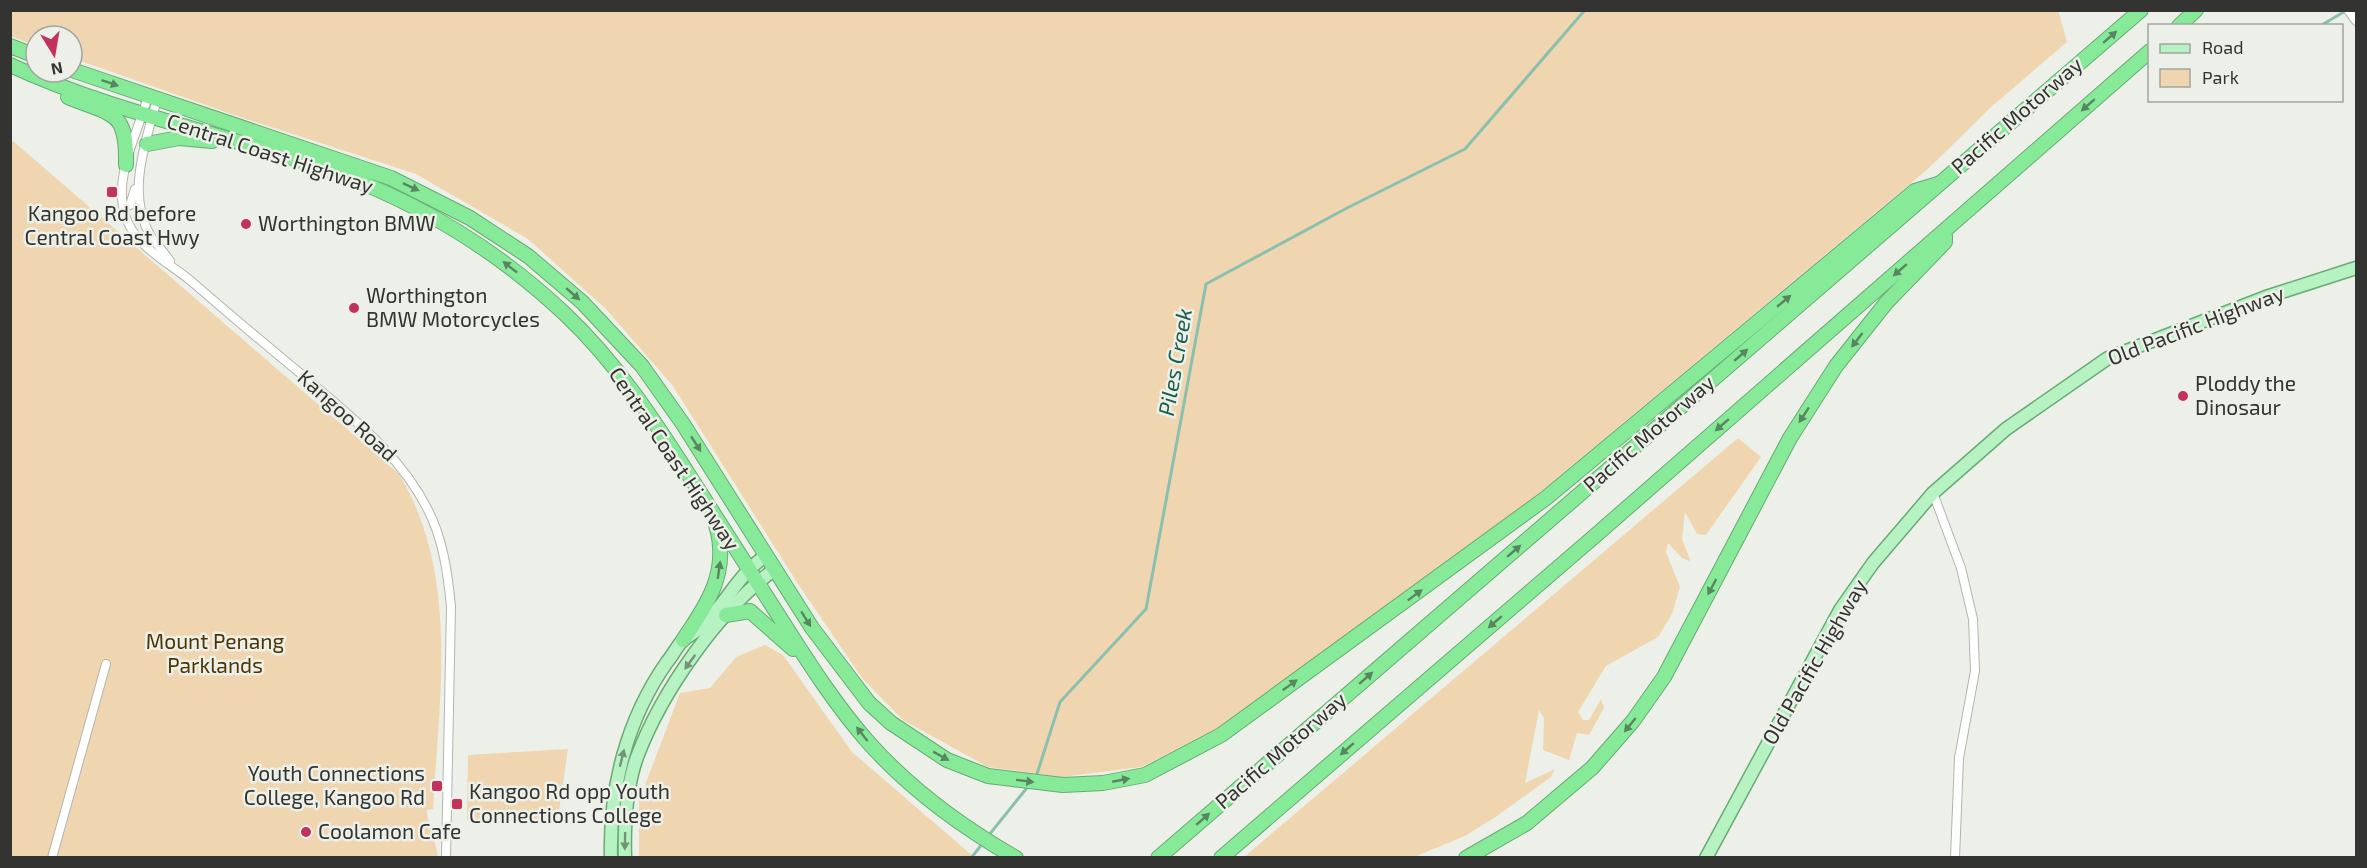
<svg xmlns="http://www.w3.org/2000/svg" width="2367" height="868" viewBox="0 0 2367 868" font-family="'Exo 2',sans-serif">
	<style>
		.green { fill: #efd6b1 }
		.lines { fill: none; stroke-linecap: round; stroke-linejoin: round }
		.stream { stroke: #8bc0af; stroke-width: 3 }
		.street-casing { stroke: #b2b5ad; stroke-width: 10 }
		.primary-casing { stroke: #69aa75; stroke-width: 15 }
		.highway-casing { stroke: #69aa75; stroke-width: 16 }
		.street { stroke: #fff; stroke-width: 8 }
		.primary { stroke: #b6f2c2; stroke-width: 12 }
		.highway { stroke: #86ea99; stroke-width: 14 }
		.oneway { fill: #588660 }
		.oneway2 { fill: #74937a }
		.poi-dot { fill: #c1325d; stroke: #edf0e8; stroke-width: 2 }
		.labels { text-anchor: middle; stroke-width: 5; stroke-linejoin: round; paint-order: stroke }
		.street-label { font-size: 21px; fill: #333431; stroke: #edf0e8 }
		.poi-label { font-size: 21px; fill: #333431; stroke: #edf0e8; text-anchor: start }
		.park-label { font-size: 21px; fill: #4e3300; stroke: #edf0e8 }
		.water-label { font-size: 22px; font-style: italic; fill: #1a5f4d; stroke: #edf0e8 }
	</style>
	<rect width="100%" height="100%" fill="#edf0e8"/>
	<g class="green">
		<polygon points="2058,10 2067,42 1990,108 1929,168 1515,513 1220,727 1141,767 1062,777 988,767 903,720 862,678 798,584 673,386 606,309 528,239 416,174 237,116 72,58 72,36 36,36 36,46 11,36 10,11"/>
		<path d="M13,141L399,474C460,576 439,697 433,809L427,810C428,828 436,840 438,857H11L10,146Z"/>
		<polygon points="1738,438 1761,457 1706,535 1697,534 1685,512 1682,539 1691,562 1682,558 1668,543 1666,552 1680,587 1672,614 1658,637 1606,666 1578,712 1583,720 1589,720 1601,699 1604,708 1589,735 1577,733 1569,760 1543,750 1544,718 1539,710 1525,783 1555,769 1551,777 1497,816 1465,836 1414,857 1244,857"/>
		<polygon points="765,645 783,655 852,752 974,857 639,857 639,801 680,693 710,688 736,657"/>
		<polygon points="568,749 558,819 467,820 468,755"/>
	</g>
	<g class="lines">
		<g class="stream">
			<polyline points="2320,26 2347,10"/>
			<polyline points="1036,777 1060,702 1146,609 1206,284 1347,208 1465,149 1585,10"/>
			<polyline points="989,835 1030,784"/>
			<polyline points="971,858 983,843"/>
		</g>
		<defs>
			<g id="street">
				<polyline points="2348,10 2356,21"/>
				<path d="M148,96C138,133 113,176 125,215C135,247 167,261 191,281C229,314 267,346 306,378C352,418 400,454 428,510C443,539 448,574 451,607L446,858"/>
				<path d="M157,99C146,142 126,193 150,235C156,244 164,252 170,261"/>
				<polyline points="124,208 130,205 135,189"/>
				<polyline points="1933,493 1961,568 1973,619 1975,671 1959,758 1955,858"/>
				<polyline points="52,858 106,664"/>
			</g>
			<g id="primary">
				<path d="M611,858C609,788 627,719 667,662C673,655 677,646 683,640C689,635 697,632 702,626C727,603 735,578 766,555"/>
				<path d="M625,858C624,825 626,788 637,757C662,691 718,611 775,569"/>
				<polyline points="1706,858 1840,610 1873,563 1933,493 2006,429 2108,358 2266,297 2356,268"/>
			</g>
			<g id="highway">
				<polyline points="2179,26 2196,10"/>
				<polyline points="10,46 36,56"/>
				<path d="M10,65C105,109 209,131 308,163C404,194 492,245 565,314C617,363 656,423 694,483C724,530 754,577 784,624C810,665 837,707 869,743C911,790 962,827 1016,858"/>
				<polyline points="72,70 391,178 470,218 528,256 582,302 642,366 683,424 812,628 869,703 891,723 947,760 988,776 1063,785 1103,783 1145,775 1221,735 1546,498 1915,191 1938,184"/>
				<path d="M68,97C114,116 127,110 126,165"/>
				<polyline points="147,144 179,138 212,141"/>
				<polyline points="726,615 750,611 793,649"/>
				<path d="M683,640C708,604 730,570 716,525"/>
				<polyline points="1158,858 2141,10"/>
				<polyline points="1221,858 1596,535 2150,51"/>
				<polyline points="1466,858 1527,823 1592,768 1633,721 1664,677 1790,438 1836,366 1886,303 1945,242 1945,236"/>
			</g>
		</defs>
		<use href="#street" class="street-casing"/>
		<use href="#primary" class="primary-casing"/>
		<use href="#highway" class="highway-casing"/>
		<use href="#street" class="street"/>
		<use href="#primary" class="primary"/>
		<use href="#highway" class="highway"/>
	</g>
	<defs><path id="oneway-solid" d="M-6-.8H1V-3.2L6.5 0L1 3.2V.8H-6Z" transform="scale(1.5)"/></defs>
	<g class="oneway">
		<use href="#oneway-solid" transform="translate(2110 37) rotate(-41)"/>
		<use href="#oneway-solid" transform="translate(110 83) rotate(19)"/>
		<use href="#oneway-solid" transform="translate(2088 105) rotate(139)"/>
		<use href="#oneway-solid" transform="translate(411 187) rotate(25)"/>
		<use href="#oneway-solid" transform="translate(510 267) rotate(-142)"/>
		<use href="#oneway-solid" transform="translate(1900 270) rotate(139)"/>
		<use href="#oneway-solid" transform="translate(573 294) rotate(41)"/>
		<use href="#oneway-solid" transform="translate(1784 301) rotate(-40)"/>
		<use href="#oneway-solid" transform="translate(1857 340) rotate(128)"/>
		<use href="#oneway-solid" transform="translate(1741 355) rotate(-41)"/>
		<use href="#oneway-solid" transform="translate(1804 415) rotate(123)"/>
		<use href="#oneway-solid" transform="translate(1722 425) rotate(139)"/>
		<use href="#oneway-solid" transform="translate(696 444) rotate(57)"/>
		<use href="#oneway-solid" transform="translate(1514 551) rotate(-41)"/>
		<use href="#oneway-solid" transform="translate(719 570) rotate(-82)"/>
		<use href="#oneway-solid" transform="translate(1712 587) rotate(118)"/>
		<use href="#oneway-solid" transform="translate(1415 595) rotate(-37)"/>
		<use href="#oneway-solid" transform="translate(806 619) rotate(58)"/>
		<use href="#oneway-solid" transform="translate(1495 622) rotate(139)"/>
		<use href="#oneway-solid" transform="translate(1366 678) rotate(-41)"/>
		<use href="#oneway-solid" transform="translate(1290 685) rotate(-36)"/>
		<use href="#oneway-solid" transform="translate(1630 725) rotate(129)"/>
		<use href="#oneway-solid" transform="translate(862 734) rotate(-128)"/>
		<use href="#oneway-solid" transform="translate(1347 749) rotate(139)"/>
		<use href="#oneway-solid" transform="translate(941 756) rotate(29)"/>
		<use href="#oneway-solid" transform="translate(1121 780) rotate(-11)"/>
		<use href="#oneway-solid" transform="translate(1025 781) rotate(7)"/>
		<use href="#oneway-solid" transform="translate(1203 819) rotate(-41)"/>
	</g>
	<g class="oneway2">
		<use href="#oneway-solid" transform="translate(690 662) rotate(126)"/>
		<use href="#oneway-solid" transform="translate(622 758) rotate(-76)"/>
		<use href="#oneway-solid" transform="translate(625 841) rotate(91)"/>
	</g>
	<g class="poi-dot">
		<rect x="106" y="186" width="12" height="12" rx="3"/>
		<circle cx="246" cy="224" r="6"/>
		<circle cx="354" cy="308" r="6"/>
		<circle cx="2183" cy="396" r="6"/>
		<rect x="431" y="780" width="12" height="12" rx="3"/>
		<rect x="451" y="798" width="12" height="12" rx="3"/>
		<circle cx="306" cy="832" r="6"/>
	</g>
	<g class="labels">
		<g class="street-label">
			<text transform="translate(2017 116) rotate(-41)" y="7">Pacific Motorway</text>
			<text transform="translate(270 154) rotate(18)" y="7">Central Coast Highway</text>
			<text transform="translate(2196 326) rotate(-21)" y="7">Old Pacific Highway</text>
			<text transform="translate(347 416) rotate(42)" y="7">Kangoo Road</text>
			<text transform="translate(1649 434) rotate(-41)" y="7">Pacific Motorway</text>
			<text transform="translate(674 459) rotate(56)" y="7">Central Coast Highway</text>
			<text transform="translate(1815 662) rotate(-60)" y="7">Old Pacific Highway</text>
			<text transform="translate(1281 751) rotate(-41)" y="7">Pacific Motorway</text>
		</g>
		<g class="poi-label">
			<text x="112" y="221" text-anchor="middle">Kangoo Rd before<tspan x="112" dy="24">Central Coast Hwy</tspan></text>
			<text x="258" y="231">Worthington BMW</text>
			<text x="366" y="303">Worthington<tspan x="366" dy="24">BMW Motorcycles</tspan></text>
			<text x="2195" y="391">Ploddy the<tspan x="2195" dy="24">Dinosaur</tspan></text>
			<text x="425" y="781" text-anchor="end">Youth Connections<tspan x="425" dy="24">College, Kangoo Rd</tspan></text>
			<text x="469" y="799">Kangoo Rd opp Youth<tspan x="469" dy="24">Connections College</tspan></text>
			<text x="318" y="839">Coolamon Cafe</text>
		</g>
		<g class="park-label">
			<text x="215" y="649">Mount Penang<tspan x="215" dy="24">Parklands</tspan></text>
		</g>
		<g class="water-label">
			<text transform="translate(1175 362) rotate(-80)" y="8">Piles Creek</text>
		</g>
	</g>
	<rect width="2367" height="868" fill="none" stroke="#333431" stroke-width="24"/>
	<rect x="2148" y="24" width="195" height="78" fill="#edf0e8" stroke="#a3a59f" stroke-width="1.5"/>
	<rect x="2160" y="44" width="30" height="9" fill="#b6f2c2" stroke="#a3a59f" stroke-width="1.5"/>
	<text x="2202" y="54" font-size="18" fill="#333431">Road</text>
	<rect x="2160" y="69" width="30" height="18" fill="#efd6b1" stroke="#a3a59f" stroke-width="1.5"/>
	<text x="2202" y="84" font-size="18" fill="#333431">Park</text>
	<g transform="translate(54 54) rotate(169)"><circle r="28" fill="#edf0e8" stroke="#a3a59f" stroke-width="1.5"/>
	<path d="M0-4.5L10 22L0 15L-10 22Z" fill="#c1325d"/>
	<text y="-9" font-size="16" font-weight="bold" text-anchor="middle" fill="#333431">N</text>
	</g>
</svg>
